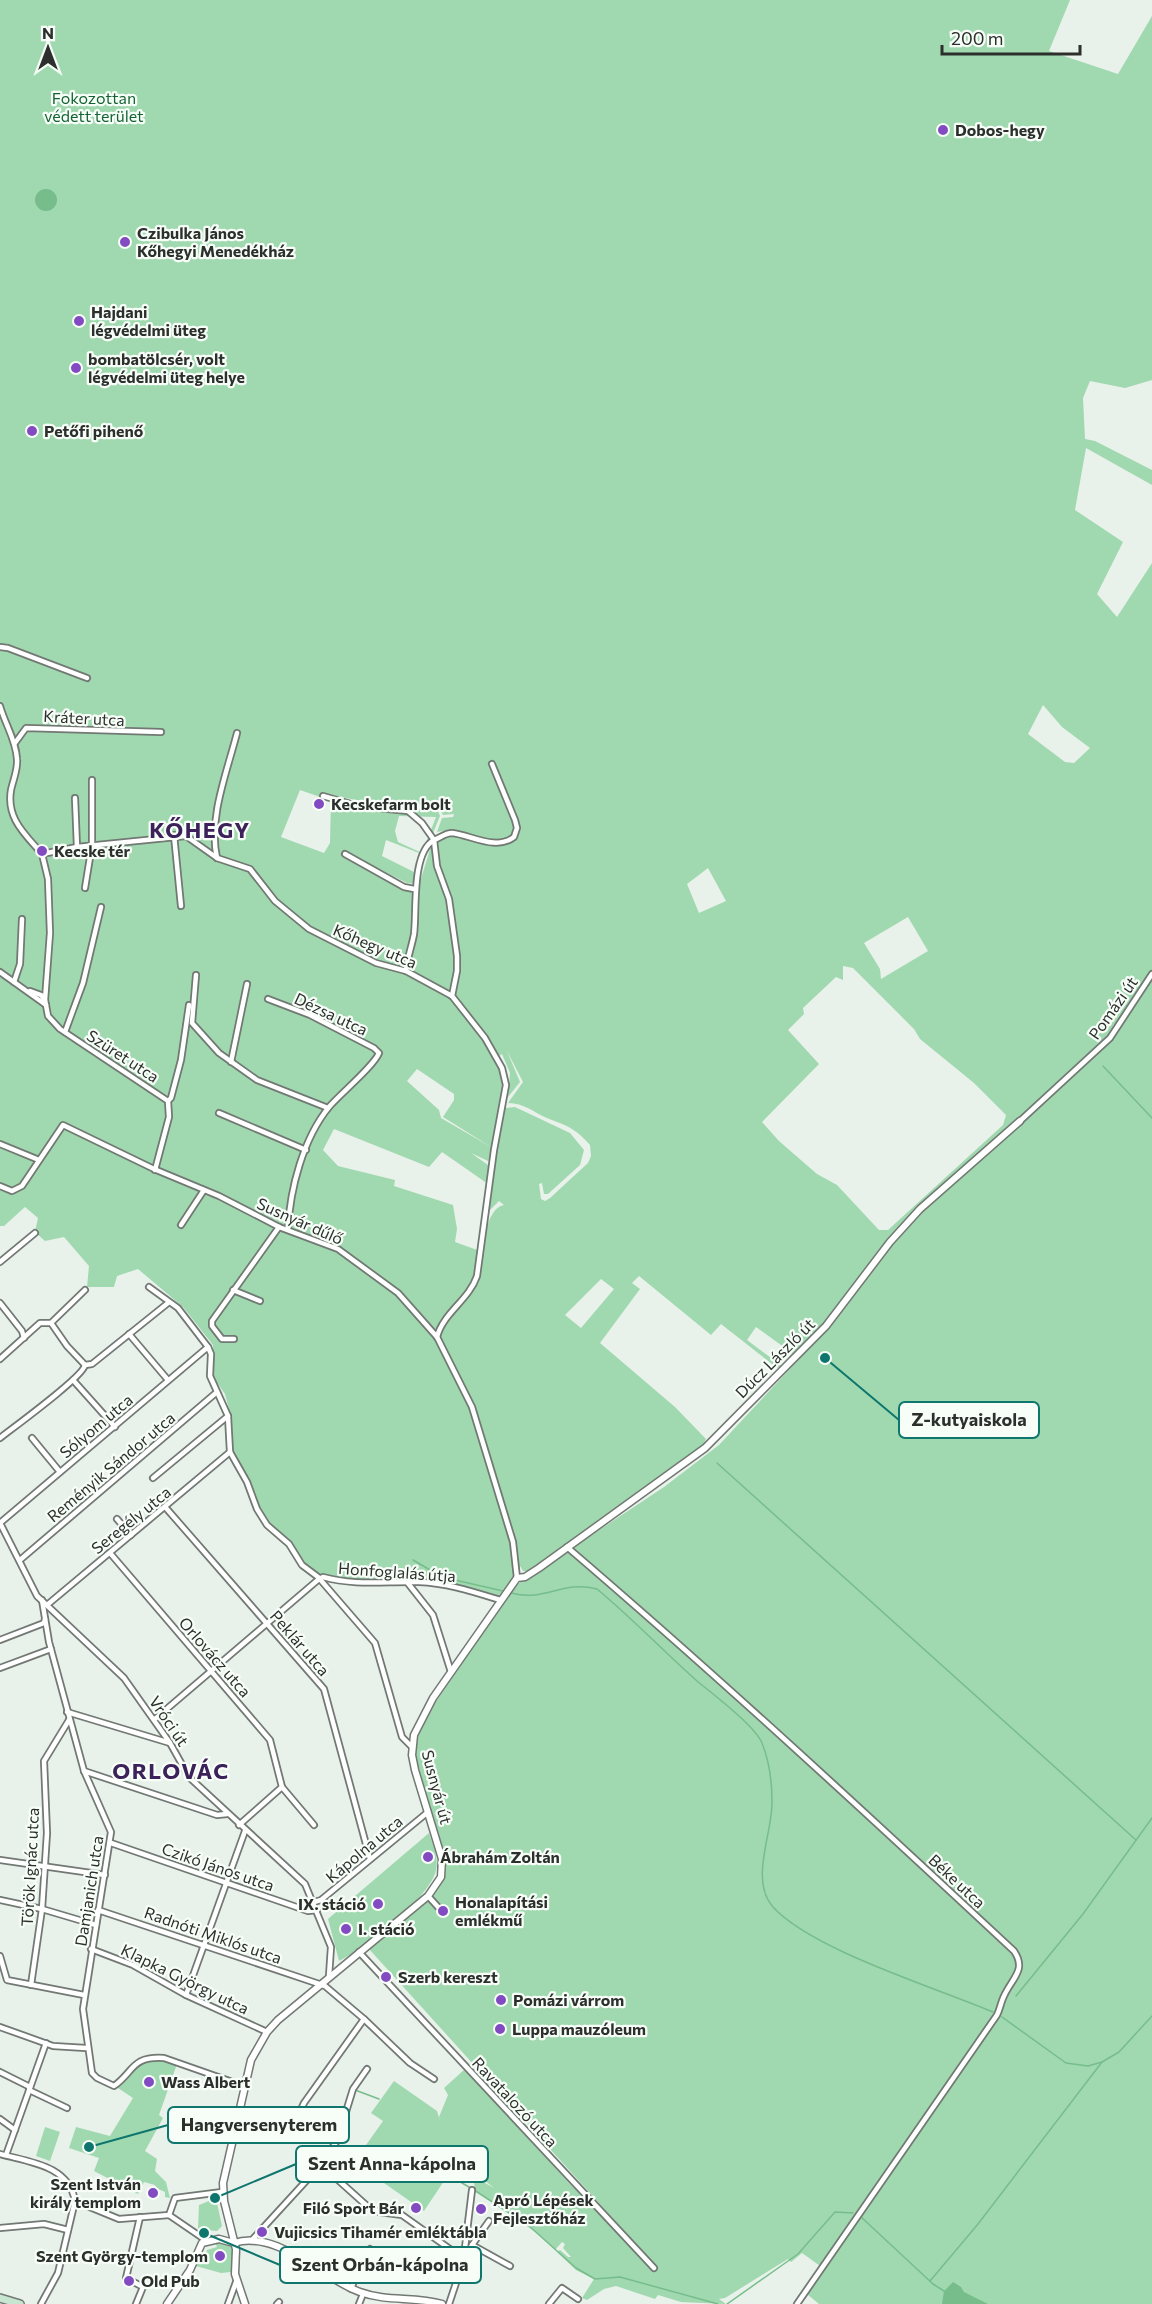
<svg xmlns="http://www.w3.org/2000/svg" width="1152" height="2304" viewBox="0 0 1152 2304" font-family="Commissioner,sans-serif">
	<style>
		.green { fill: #a0d9af; fill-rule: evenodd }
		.water { fill: #77bd8b }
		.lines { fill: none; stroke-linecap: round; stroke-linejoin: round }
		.stream { stroke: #77bd8b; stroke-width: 1.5 }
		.minor-casing { stroke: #727873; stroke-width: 8 }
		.tertiary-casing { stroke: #727873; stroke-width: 9 }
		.secondary-casing { stroke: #727873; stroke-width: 10 }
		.minor { stroke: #fff; stroke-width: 4.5 }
		.tertiary { stroke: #fff; stroke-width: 6 }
		.secondary { stroke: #c7e6d2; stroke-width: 7 }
		.poi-dot { fill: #834bc2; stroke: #f7fef8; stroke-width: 2 }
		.labels { text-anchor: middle; stroke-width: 4.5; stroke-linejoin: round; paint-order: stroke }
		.park-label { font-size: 16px; fill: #146335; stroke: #f7fef8 }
		.poi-label { font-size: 16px; font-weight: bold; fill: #2d2f2d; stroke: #f7fef8; text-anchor: start }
		.street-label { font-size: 16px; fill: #2d2f2d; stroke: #f7fef8 }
		.district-label { font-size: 22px; font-weight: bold; letter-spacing: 1.5px; fill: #3c215b; stroke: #f7fef8 }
		.leader { fill: none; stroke: #0f766e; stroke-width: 2 }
		.callout-dot { fill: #0f766e; stroke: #f7fef8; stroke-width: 2 }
		.callout { fill: #f7fef8; stroke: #0f766e; stroke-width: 2 }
		.callout-label { font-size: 18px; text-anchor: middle; font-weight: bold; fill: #2d2f2d }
	</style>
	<rect width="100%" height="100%" fill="#e9f1eb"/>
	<g class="green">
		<path d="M0,0H1070L1049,51L1118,74L1152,16V380L1125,388L1090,381L1083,398L1085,439L1095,441L1152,470V485L1086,448L1075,510L1123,542L1097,594L1117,617L1152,563V2304H819L807,2294L823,2268L802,2253L791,2262L788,2259L725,2298L719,2299L726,2304L681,2302L658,2295L655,2299L616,2286L604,2289L587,2300L582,2298L594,2279L576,2270L557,2252L560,2250L568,2257H571L563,2248L565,2244L562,2242L555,2250L537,2233L475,2191L474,2182L478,2179L494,2188L479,2176H474L450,2149V2172L424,2211L354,2162L383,2121L371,2113L394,2081L437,2111L441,2124L439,2117L448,2095L444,2088L465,2069L568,2182L655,2272L656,2266L369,1949L431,1899L444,1877L445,1855L415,1755L420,1725L504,1602L519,1583L664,1487L719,1445L828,1328L826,1321L814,1334L807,1329L813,1336L784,1365L777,1368L721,1324L711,1335L639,1276L632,1283L640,1289L600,1343L675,1407L706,1439L702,1446L545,1560L528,1571H523L520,1566L516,1582L503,1601L457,1587L421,1582L376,1584L323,1577L319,1579L302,1565L289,1544L267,1525L257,1509L245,1475L234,1453L230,1437V1413L225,1394L213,1377V1345L183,1307L138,1269L117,1276L114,1287H87L89,1266L64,1237L45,1241L35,1232L38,1218L25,1207L4,1226H0ZM1043,705L1062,727L1090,748L1074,763L1065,762L1028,734ZM300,790L323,798L324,794H330C367,806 403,800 439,808L443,815L454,814L453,817L442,818L437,832L449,830L434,836L417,892L343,851L407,883L415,884L418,874L382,856L386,840L424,855L440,816L438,811L331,799L330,843L324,853L281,837ZM399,816L436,817L422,853L398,842L395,831ZM708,868L726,901L699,913L687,884ZM908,917L928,951L881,979L880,969L864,943ZM843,966L853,968L914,1029L920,1039L974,1083L1006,1115L1003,1125L888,1230H879L837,1185L817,1174L779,1141L762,1122L819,1064L788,1030L804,1014L803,1008L836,977L843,980ZM507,1051L523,1082L508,1103C524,1103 533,1112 547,1118C567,1126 574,1127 590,1145L591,1156L588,1163L550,1198L545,1201L541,1199L539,1184L542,1183L544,1194H548L580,1165L584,1150L570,1133L515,1107L505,1108L495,1155L489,1211L499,1201L504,1205C482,1209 482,1264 478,1284L470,1290L476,1276L480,1251L455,1242L457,1229L453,1205L394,1186L395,1180L338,1166L323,1150L334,1129L429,1167L442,1152L488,1184V1165L471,1153L488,1161L491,1160L504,1091L498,1057L502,1054L510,1073L508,1097L520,1082ZM417,1069L454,1094V1100L443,1117L491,1147L441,1118L439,1110L407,1081ZM601,1279L614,1289L581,1328L565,1315ZM756,1327L792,1353L782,1366L747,1340Z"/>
		<path d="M429,1833C433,1845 439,1857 436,1870C431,1897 363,1950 339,1961L328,1919Z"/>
		<path d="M157,2060L177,2064L159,2115L163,2118L145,2151L157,2159L155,2171L166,2182L170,2198L165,2197V2192L156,2188L155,2185L144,2182L138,2194L94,2171L99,2158L69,2148L76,2127L110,2136L133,2098L118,2088C130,2073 137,2063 157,2060Z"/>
		<polygon points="45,2127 60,2132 50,2161 36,2156"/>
		<polygon points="209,2201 217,2203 222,2226 217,2231 198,2229 199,2205"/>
		<polygon points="215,2242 227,2242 233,2246 231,2272 221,2273 196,2266 199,2260 203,2262 207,2250 217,2247"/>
	</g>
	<g class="water">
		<circle cx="46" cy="200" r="11"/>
		<polygon points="953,2282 961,2287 964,2292 988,2304 942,2304 944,2291"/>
	</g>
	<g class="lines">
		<g class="stream">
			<polyline points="1103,1066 1152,1118"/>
			<polyline points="717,1463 1136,1840"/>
			<polyline points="413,1560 442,1577 503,1591"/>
			<path d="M511,1593C547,1602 561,1580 597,1589C632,1618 663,1651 697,1681C713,1694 755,1726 762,1743C769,1761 772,1783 772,1801C773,1833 749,1880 773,1907C812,1950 937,1988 993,2012"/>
			<polyline points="1016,1996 1083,1914 1152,1818"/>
			<polyline points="1002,2017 1066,2063 1088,2066 1102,2062 1119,2052 1152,2016"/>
			<polyline points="355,2090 379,2099"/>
			<polyline points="452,2170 462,2183 469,2187"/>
			<polyline points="474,2190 528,2225 576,2268 595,2279 620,2277 718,2304"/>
			<polyline points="860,2216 933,2284 944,2291"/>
			<polyline points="930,2281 978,2224 1102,2062"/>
			<polyline points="727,2304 798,2254 835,2212 853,2213"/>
		</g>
		<defs>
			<g id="minor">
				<polyline points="0,647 8,648 87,678"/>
				<path d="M0,706C5,724 16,740 17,759C18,770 13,780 11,790C6,819 26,835 42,854"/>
				<polyline points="15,743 26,728 161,732"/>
				<path d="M323,796L358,806L408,811L422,823L434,840C411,853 417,911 414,934C412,946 407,958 406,971"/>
				<polyline points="75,798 77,847"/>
				<polyline points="174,835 181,906"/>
				<path d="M42,854L77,847L186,836L217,858L250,869L275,901L309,929L376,963L406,971L452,996L485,1038L502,1068L506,1085L494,1150L477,1276C469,1300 443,1313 437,1337"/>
				<polyline points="42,854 48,879 50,933 45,1000 48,1016 60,1029 168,1101 169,1117 155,1170"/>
				<polyline points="345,854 404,887 414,889"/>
				<path d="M217,858C208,819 227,772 237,733"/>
				<polyline points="85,888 92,845 92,780"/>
				<polyline points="0,972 46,1005"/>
				<polyline points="196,975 192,1023 219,1053 257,1080 328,1108"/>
				<polyline points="14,982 20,964 22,919"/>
				<polyline points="30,991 41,995 45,1000"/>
				<path d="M452,996L457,971V956L449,899L437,866L434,840C440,838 445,833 452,833C471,835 496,851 514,837L517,828L515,820L492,764"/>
				<path d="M268,999L310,1015L374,1048L379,1053C374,1066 340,1094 329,1107C303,1139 290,1189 288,1229"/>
				<polyline points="65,1032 83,983 101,907"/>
				<polyline points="231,1062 247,984"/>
				<polyline points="168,1101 171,1098 181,1060 189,1005"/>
				<polyline points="219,1113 306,1150"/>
				<polyline points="1020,1121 1110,1038 1152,974"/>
				<polyline points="0,1144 39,1160"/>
				<polyline points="0,1186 12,1191 22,1186 63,1125 154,1169 219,1196 279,1227 338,1249 398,1293 437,1337 472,1407 513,1542 517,1578"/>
				<polyline points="181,1225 204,1190"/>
				<polyline points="0,1262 35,1233"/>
				<polyline points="149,1287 178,1308 208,1347 211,1354 210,1376 228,1416 230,1452 247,1482 257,1509 267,1525 289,1544 302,1565 318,1577 375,1643 402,1737 412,1747"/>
				<polyline points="233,1290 260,1301"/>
				<polyline points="0,1303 22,1331 24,1338"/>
				<polyline points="51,1323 67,1346 85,1365"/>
				<polyline points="129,1334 168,1380"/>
				<polyline points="234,1339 222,1339 212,1326 212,1321 279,1227"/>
				<polyline points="0,1359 40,1323 51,1323 85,1290"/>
				<polyline points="85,1365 92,1364 168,1303"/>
				<polyline points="73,1380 115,1427"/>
				<path d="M0,1438C14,1427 83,1377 85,1365"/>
				<polyline points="32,1438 60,1472"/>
				<polyline points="153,1478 228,1416"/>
				<polyline points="166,1508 324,1689 370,1859"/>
				<polyline points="117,1519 131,1535"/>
				<polyline points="0,1523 37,1596 124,1678 170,1743 189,1777 305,1884 331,1947 329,1976"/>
				<polyline points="0,1523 208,1347"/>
				<path d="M567,1547C720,1678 867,1814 1014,1951C1027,1970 1012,1978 1004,1996C1001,2002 1000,2009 997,2015L797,2304"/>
				<polyline points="110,1553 270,1740 282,1787 239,1825"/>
				<polyline points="20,1560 217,1392"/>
				<path d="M319,1579L323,1577C355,1586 386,1581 419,1582C447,1583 474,1592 500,1600"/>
				<polyline points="407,1582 433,1615 451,1672"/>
				<path d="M42,1600L49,1642L84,1771L111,1832L83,2009L92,2073L97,2078L114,2086C134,2072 131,2056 164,2058L244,2086"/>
				<polyline points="47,1605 230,1452"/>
				<polyline points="0,1640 44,1623 45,1619"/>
				<polyline points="0,1668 51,1649"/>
				<polyline points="67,1712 170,1743"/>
				<polyline points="155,1719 319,1579"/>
				<polyline points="84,1771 217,1815 227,1814"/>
				<polyline points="282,1787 314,1825"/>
				<polyline points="111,1843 308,1911 317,1910"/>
				<polyline points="0,1860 105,1875"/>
				<polyline points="428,1896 438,1907"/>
				<polyline points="0,1900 42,1909 96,1925"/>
				<polyline points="314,1902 321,1900 428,1812"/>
				<polyline points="98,1910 325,1986 364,2019 410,2063 434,2079"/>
				<polyline points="91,1949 133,1965 186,1995 267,2032"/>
				<polyline points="359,1952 654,2268"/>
				<polyline points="0,1956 7,1980 84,1995"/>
				<polyline points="31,1985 42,1909 47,1833 44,1761 69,1720"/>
				<polyline points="186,1995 245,1831"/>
				<polyline points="0,2027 53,2046 86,2048"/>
				<polyline points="0,2072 30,2087"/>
				<polyline points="29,2090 67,2108"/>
				<polyline points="298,2116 304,2103 364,2019"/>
				<polyline points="0,2119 15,2130"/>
				<path d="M0,2154C29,2162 69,2165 75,2201L58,2273L41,2304"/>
				<polyline points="6,2155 46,2043"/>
				<polyline points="317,2169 337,2179 366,2205 379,2212 402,2215 464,2259"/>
				<polyline points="75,2201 119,2219 169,2215"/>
				<polyline points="169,2215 175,2198 222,2192"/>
				<polyline points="169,2215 207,2241"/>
				<polyline points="0,2228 44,2224 68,2230"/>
				<polyline points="251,2241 317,2169 337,2141 353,2089 367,2069"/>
				<polyline points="472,2245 489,2221"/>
				<polyline points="464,2256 472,2190"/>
				<polyline points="362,2260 370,2249"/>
				<polyline points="351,2289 362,2260 380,2267"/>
				<polyline points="136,2304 143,2287 126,2278 140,2217"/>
				<polyline points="228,2304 236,2282"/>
				<polyline points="277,2304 279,2302"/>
				<polyline points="359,2304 363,2294"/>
				<polyline points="449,2304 464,2259 472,2245 510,2266"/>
				<polyline points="549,2304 562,2288 578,2299"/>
			</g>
			<g id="tertiary">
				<path d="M234,2243C278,2229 322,2279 360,2292C387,2302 415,2296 442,2304"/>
				<polyline points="167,2304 190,2270 202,2243 219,2239 234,2243"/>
				<polyline points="245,2304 235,2274 236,2249 224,2201 223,2183 251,2060 267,2032 278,2020 428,1896 441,1877 442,1859 415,1770 412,1755 414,1735 433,1698 517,1578 525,1577 539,1568 705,1448 826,1326 890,1242 920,1209 1020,1121"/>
			</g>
			<polyline id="secondary" points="0,2298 20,2304"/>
		</defs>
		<use href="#minor" class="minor-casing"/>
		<use href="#tertiary" class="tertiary-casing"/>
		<use href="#secondary" class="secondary-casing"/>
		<use href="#minor" class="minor"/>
		<use href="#tertiary" class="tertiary"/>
		<use href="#secondary" class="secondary"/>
	</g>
	<g class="poi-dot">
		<circle cx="943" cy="130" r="6"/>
		<circle cx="125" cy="242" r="6"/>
		<circle cx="79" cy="321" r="6"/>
		<circle cx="76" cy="368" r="6"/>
		<circle cx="32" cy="431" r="6"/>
		<circle cx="319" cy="804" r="6"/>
		<circle cx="42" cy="851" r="6"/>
		<circle cx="428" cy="1857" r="6"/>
		<circle cx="378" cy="1904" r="6"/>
		<circle cx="443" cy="1911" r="6"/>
		<circle cx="346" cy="1929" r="6"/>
		<circle cx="386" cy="1977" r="6"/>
		<circle cx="501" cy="2000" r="6"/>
		<circle cx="500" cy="2029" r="6"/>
		<circle cx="149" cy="2082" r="6"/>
		<circle cx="153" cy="2193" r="6"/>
		<circle cx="416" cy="2208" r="6"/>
		<circle cx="481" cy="2209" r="6"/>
		<circle cx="262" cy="2232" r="6"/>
		<circle cx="220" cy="2256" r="6"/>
		<circle cx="129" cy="2281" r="6"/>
	</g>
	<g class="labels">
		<g class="park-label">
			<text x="94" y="104">Fokozottan<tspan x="94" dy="18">védett terület</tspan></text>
		</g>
		<g class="poi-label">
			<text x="955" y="136">Dobos-hegy</text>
			<text x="137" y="239">Czibulka János<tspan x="137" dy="18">Kőhegyi Menedékház</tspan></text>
			<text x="91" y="318">Hajdani<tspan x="91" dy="18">légvédelmi üteg</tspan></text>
			<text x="88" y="365">bombatölcsér, volt<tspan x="88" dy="18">légvédelmi üteg helye</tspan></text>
			<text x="44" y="437">Petőfi pihenő</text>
			<text x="331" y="810">Kecskefarm bolt</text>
			<text x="54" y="857">Kecske tér</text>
			<text x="440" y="1863">Ábrahám Zoltán</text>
			<text x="455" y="1908">Honalapítási<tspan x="455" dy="18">emlékmű</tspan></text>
			<text x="366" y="1910" text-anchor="end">IX. stáció</text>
			<text x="358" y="1935">I. stáció</text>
			<text x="398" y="1983">Szerb kereszt</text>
			<text x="513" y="2006">Pomázi várrom</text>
			<text x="512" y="2035">Luppa mauzóleum</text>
			<text x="161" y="2088">Wass Albert</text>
			<text x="141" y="2190" text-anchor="end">Szent István<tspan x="141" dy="18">király templom</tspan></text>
			<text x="493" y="2206">Apró Lépések<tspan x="493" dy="18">Fejlesztőház</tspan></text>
			<text x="404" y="2214" text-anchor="end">Filó Sport Bár</text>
			<text x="274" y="2238">Vujicsics Tihamér emléktábla</text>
			<text x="208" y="2262" text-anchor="end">Szent György-templom</text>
			<text x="141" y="2287">Old Pub</text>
		</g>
		<g class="street-label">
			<text transform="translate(84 718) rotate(3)" y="6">Kráter utca</text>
			<text transform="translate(375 946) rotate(23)" y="6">Kőhegy utca</text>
			<text transform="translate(1113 1008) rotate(-55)" y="6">Pomázi út</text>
			<text transform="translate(331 1014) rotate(25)" y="6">Dézsa utca</text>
			<text transform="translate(123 1056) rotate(33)" y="6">Szüret utca</text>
			<text transform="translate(300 1221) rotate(24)" y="6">Susnyár dűlő</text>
			<text transform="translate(775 1358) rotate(-45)" y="6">Dúcz László út</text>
			<text transform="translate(96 1426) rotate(-40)" y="6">Sólyom utca</text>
			<text transform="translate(111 1467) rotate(-40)" y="6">Reményik Sándor utca</text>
			<text transform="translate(131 1520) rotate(-39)" y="6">Seregély utca</text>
			<text transform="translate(397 1572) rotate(4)" y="6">Honfoglalás útja</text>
			<text transform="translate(300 1643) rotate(49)" y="6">Peklár utca</text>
			<text transform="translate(215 1657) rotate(49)" y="6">Orlovácz utca</text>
			<text transform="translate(169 1721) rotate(56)" y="6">Vróci út</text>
			<text transform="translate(437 1787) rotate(75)" y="6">Susnyár út</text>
			<text transform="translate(364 1849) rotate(-40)" y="6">Kápolna utca</text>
			<text transform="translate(30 1867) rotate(-87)" y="6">Török Ignác utca</text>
			<text transform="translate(218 1867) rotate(19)" y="6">Czikó János utca</text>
			<text transform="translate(957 1881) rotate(43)" y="6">Béke utca</text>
			<text transform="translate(89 1891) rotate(-81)" y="6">Damjanich utca</text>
			<text transform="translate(213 1935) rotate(19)" y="6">Radnóti Miklós utca</text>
			<text transform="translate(185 1979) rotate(26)" y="6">Klapka György utca</text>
			<text transform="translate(515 2102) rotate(47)" y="6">Ravatalozó utca</text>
		</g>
		<g class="district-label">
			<text x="200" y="838">KŐHEGY</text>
			<text x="171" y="1779">ORLOVÁC</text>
		</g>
	</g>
	<path class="leader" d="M825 1358L899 1420M89 2147L168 2125M215 2198L296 2164M204 2233L280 2265"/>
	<g class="callout-dot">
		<circle cx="825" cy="1358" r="6"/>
		<circle cx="89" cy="2147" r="6"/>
		<circle cx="215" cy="2198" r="6"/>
		<circle cx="204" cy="2233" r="6"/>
	</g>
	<g class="callout">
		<rect x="899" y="1402" width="140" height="36" rx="6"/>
		<rect x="168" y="2107" width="181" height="36" rx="6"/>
		<rect x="296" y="2146" width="192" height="36" rx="6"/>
		<rect x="280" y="2247" width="201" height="36" rx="6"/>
	</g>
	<g class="callout-label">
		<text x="969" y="1426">Z-kutyaiskola</text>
		<text x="259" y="2131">Hangversenyterem</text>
		<text x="392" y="2170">Szent Anna-kápolna</text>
		<text x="380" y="2271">Szent Orbán-kápolna</text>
	</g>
	<g transform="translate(48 48)" stroke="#f7fef8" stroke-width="4.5" paint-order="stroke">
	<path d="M0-4.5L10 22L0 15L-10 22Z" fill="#2d2f2d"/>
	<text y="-9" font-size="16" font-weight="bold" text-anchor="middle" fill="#2d2f2d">N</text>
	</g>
	<path d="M942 45v9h138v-9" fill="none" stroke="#2d2f2d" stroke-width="3"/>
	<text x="951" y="45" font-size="18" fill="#2d2f2d" stroke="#f7fef8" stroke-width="4.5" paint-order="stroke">200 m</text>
</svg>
